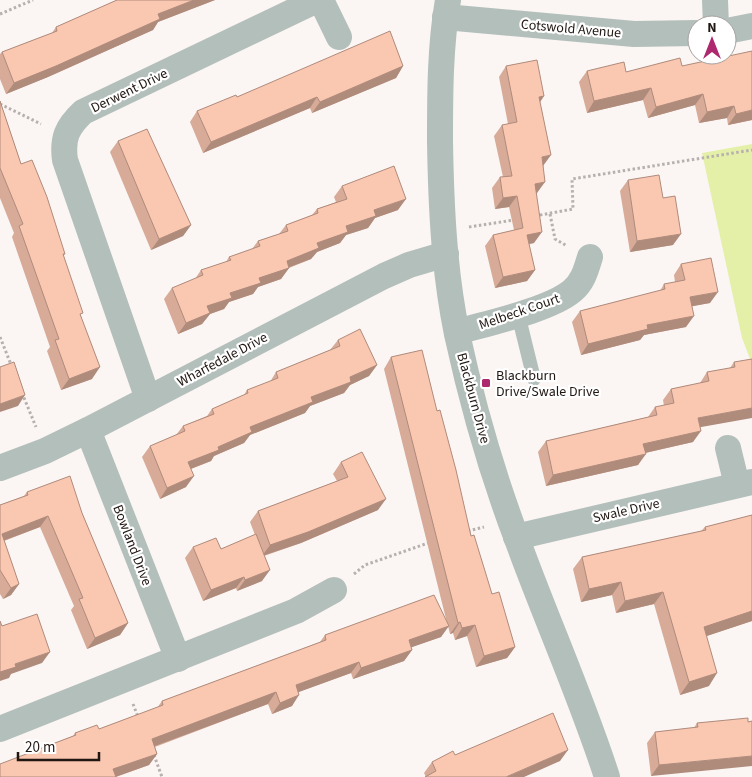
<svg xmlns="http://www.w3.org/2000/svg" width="752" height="777" viewBox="0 0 752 777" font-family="'Source Sans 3',sans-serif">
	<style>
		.green { fill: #e4f0a8 }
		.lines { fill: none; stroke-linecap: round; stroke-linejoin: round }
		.path { stroke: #b7b0ae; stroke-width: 3; stroke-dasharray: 2.5 2.5; stroke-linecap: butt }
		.lane { stroke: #b3bfbb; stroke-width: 14 }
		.street { stroke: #b3bfbb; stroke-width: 26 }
		.wall { fill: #d7ab98 }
		.shaded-wall { fill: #af8b7c }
		.building { fill: #fac7b1; stroke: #af8b7c }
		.poi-dot { fill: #ad286e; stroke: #fff; stroke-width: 2 }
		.labels { text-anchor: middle; stroke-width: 4.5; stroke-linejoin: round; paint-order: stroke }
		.street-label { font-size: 14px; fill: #201713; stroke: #fff }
		.poi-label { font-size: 14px; fill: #201713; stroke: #fff; text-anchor: start }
	</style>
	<rect width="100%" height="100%" fill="#fbf6f4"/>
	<polygon class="green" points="752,144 752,364 742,338 702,153"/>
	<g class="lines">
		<g class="path">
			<polyline points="0,14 33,0"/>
			<polyline points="0,104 41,124"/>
			<polyline points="550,214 555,239 567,246"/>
			<polyline points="535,216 573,209 572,179 752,150"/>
			<polyline points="469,227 514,220"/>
			<polyline points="0,337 12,367"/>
			<polyline points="22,393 36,427"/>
			<polyline points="468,531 484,527"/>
			<polyline points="354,574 365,565 431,542"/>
			<polyline points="133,704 138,717"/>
			<polyline points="154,755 162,777"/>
		</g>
		<polyline class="lane" points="518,314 534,379"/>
		<g class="street">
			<polyline points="321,0 339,37"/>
			<path d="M448,0C440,46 440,94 440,141C441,205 444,271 457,334C472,403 492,473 517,539C546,619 581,696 607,777"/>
			<polyline points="715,0 716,25"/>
			<polyline points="445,17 634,34 697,33"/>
			<polyline points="727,31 752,26"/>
			<path d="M457,332C488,323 549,310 572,291C583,282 586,270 590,257"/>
			<path d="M148,399L65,160C62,138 67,127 83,112L317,0"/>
			<polyline points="88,430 178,659"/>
			<polyline points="728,448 737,485"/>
			<polyline points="0,468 45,451 88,430 384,276 409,265 446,254"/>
			<polyline points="516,537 752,482"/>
			<polyline points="0,729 296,611 334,590"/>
		</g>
	</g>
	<g class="wall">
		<polygon points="117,0 215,0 158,22 153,30 48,77 6,94 0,79 0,54 2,52 52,33 56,27"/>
		<polygon points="403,66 396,78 312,113 310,108 203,153 190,122 197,111 237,97"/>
		<polygon points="506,66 544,96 540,102 543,166 537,193 536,194 534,243 529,244 535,270 527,281 495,288 485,246 493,235 514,230 509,207 495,209 492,188 500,177 503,177 494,136 502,125 508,124 499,77"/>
		<polygon points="682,66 752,120 728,125 727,118 699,123 695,105 648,118 643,100 587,113 579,82 587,71 626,72"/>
		<polygon points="0,101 21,164 65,254 63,256 81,316 92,379 61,390 47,351 50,347 12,237 14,233 0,198"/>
		<polygon points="118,141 191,225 183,236 151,250 110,152"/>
		<polygon points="628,180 663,198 673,245 630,252 620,191"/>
		<polygon points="342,186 398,210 375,218 368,228 346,235 340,243 317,252 311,259 289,268 281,279 258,287 253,294 229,302 224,309 210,314 202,324 178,334 164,299 172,288 195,279 201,270 226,262 229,257 252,249 258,241 279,234 286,225 312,215 317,209 336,202 334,197"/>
		<polygon points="681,264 710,303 692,306 686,327 644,335 640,340 581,355 572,322 580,311 660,291 664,284 675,282 674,275"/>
		<polygon points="338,340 377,365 369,376 350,385 344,393 310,406 305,413 250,435 244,443 214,456 211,461 191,469 186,487 160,499 142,457 150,446 176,435 183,426 207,416 212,409 244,395 247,390 270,382 276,372 330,350"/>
		<polygon points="391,357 437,411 471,536 492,594 515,647 507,658 476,667 467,636 455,640 453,633 450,634 448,626 441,637 411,647 412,650 404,661 353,679 351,673 298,692 292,706 272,714 268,704 155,747 157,754 149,765 116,777 28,753 73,736 75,733 99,729 157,708 162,701 320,642 325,635 447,623 384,369"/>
		<polygon points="752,359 700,427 693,442 645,453 638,465 546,486 538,452 546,441 648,417 655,407 664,406 663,400 671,389 700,383 707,372 730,368 734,362"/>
		<polygon points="341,462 378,510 301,543 264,556 262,581 237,591 236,588 203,601 185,558 193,547 221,549 255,535 250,522 258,511 337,481 333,474"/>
		<polygon points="27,492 82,513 128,623 120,635 87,649 71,610 74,606 40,527 4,541 19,584 11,595 3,599 0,594 0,505 24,496"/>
		<polygon points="752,515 752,621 706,636 709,686 680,695 654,604 616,613 612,595 581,602 573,569 582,557 701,531 705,527"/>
		<polygon points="748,722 651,776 647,743 655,732 694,728 697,723"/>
		<polygon points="455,755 560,761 426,777 424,773 432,762"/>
	</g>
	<g class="shaded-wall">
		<polygon points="194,0 215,0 158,22 153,30 48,77 6,94 14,83 158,14"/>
		<polygon points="403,66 396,78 312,113 320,102"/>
		<polygon points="651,88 643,100 587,113 594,101"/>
		<polygon points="703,94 695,105 648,118 656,107"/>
		<polygon points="544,96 536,108 539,97"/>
		<polygon points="317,97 310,108 203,153 211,142"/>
		<polygon points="734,106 727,118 699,123 707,112"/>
		<polygon points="752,110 752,120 728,125 736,114"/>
		<polygon points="551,155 543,166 542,157"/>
		<polygon points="545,182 537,193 527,195 535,184"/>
		<polygon points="517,196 509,207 495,209 503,198"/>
		<polygon points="406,199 398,210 375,218 368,228 346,235 340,243 317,252 311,259 287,268 289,268 281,279 258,287 253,294 229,302 224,309 210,314 202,324 178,334 186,323 207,306 259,278 287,261 374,210"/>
		<polygon points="191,225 183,236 151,250 159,239"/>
		<polygon points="542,232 534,243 519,246 527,235"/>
		<polygon points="681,234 673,245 630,252 637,241"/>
		<polygon points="535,270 527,281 495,288 503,277"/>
		<polygon points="718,292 710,303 683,308 690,297"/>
		<polygon points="694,316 686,327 644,335 640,340 581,355 588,344 647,325"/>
		<polygon points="377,365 369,376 350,385 344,393 310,406 305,413 250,435 244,443 214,456 211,461 180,473 188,462 218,447 250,427 311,397 350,377"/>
		<polygon points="100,367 92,379 61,390 69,379"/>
		<polygon points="25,395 18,406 0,412 0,404"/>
		<polygon points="752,408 752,418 690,429 698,418"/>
		<polygon points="701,431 693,442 636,455 643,444"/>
		<polygon points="646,454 638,465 546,486 553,475"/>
		<polygon points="194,476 186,487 160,499 167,488"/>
		<polygon points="386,499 378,510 301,543 262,556 270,545"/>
		<polygon points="48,516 40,527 0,542 2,534"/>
		<polygon points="270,570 262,581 237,591 245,580"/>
		<polygon points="244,577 236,588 203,601 211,590"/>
		<polygon points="621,582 612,595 581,602 589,589"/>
		<polygon points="19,584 11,595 3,599 11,588"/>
		<polygon points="663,592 654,604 616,613 625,601"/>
		<polygon points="752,611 752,621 695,640 704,627"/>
		<polygon points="460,622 453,633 450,634 458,623"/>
		<polygon points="128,623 120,635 87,649 95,638"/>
		<polygon points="475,625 467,636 455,640 462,628"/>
		<polygon points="449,626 441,637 401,651 409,640"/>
		<polygon points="515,647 507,658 476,667 484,656"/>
		<polygon points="412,650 404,661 353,679 361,668"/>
		<polygon points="50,652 42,663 11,674 9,678 0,681 0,672 15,664"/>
		<polygon points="359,662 351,673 288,696 296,685"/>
		<polygon points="717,673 709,686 680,695 689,682"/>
		<polygon points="276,692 268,704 144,750 152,739"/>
		<polygon points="299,695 292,706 272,714 280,703"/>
		<polygon points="568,750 560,761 524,777 506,777"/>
		<polygon points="157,754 149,765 115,777 113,769"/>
		<polygon points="752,756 752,766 651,776 659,765"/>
	</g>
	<g class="building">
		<polygon points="117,0 194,0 158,14 160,19 56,66 14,83 2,52 57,31 56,27"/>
		<polygon points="390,31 403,66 320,102 317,97 211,142 197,111 236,95 237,97"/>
		<polygon points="752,51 752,110 736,114 734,106 707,112 703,94 656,107 651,88 594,101 587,71 624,62 626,72 680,58 682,66"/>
		<polygon points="537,60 544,96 539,97 551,155 542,157 545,182 535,184 542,232 527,235 535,270 503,277 493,235 523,228 517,196 503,198 500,177 512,176 502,125 517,122 506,66"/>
		<polygon points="0,101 21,164 32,160 47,197 65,254 63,254 83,313 80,314 100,367 69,379 55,340 59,339 19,226 23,224 0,168"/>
		<polygon points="147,129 191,225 159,239 118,141"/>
		<polygon points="394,166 406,199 374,210 376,216 346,226 348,232 317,243 319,248 287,261 289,268 259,278 261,283 230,293 232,298 207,306 210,313 186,323 172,288 203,275 201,270 231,260 229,257 260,246 258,241 288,231 286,225 318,213 317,209 347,199 342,186"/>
		<polygon points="659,175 663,198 675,196 681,234 637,241 628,180"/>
		<polygon points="711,258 718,292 690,297 694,316 647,325 648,329 588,344 580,311 665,289 664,284 685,280 681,264"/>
		<polygon points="360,329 377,365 350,377 351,382 311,397 313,402 250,427 252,432 218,447 219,450 188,462 194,476 167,488 150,446 185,431 183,426 214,414 212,409 248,393 247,390 278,378 276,372 340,346 338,340"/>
		<polygon points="422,350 437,411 440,410 456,470 471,536 474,535 492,594 499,592 515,647 484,656 475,625 462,628 460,622 458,623 391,357"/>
		<polygon points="752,359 752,408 698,418 701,431 643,444 646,454 553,475 546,441 657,415 655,407 674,403 671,389 709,381 707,372 735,367 734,362"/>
		<polygon points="14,362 25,395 0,404 0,367"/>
		<polygon points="362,452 386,499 308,532 270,545 258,511 348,477 341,462"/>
		<polygon points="70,476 82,513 128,623 95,638 79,599 83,598 48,516 2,534 19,584 11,588 0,570 0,505 28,495 27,492"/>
		<polygon points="752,515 752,611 704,627 717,673 689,682 663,592 625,601 621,582 589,589 582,557 706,530 705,527"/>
		<polygon points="256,534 270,570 245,580 244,577 211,590 193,547 216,538 221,549"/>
		<polygon points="434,595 449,626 409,640 412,650 361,668 359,662 296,685 299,695 280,703 276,692 152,739 157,754 113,769 116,777 0,777 0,764 76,735 75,733 97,725 99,729 163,705 162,701 326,640 325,635"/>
		<polygon points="37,614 50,652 15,664 16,667 0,672 0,621 2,626"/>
		<polygon points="553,713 568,750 506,777 425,777 436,771 432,762 453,751 455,755"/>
		<polygon points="748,718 748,722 752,721 752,756 659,765 655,732 698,727 697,723"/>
	</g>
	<rect class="poi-dot" x="481" y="378" width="10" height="10" rx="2.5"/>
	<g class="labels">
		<g class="street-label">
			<text transform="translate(571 28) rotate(5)" y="5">Cotswold Avenue</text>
			<text transform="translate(129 90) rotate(-26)" y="5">Derwent Drive</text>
			<text transform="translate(519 311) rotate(-19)" y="5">Melbeck Court</text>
			<text transform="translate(222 359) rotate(-28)" y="5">Wharfedale Drive</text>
			<text transform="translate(474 398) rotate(75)" y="5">Blackburn Drive</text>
			<text transform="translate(626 510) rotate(-13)" y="5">Swale Drive</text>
			<text transform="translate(133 545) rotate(69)" y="5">Bowland Drive</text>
		</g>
		<g class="poi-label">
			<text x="496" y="380">Blackburn<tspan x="496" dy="16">Drive/Swale Drive</tspan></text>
		</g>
	</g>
	<g transform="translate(712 40)"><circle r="24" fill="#ffffff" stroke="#a6a2a1"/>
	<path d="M0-4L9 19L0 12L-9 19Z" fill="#ad286e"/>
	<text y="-8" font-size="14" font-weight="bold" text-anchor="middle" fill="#201713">N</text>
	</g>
	<path d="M18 752v8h81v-8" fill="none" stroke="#201713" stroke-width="2.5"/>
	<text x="25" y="752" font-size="15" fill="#201713" stroke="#ffffff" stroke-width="4" paint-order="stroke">20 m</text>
</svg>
